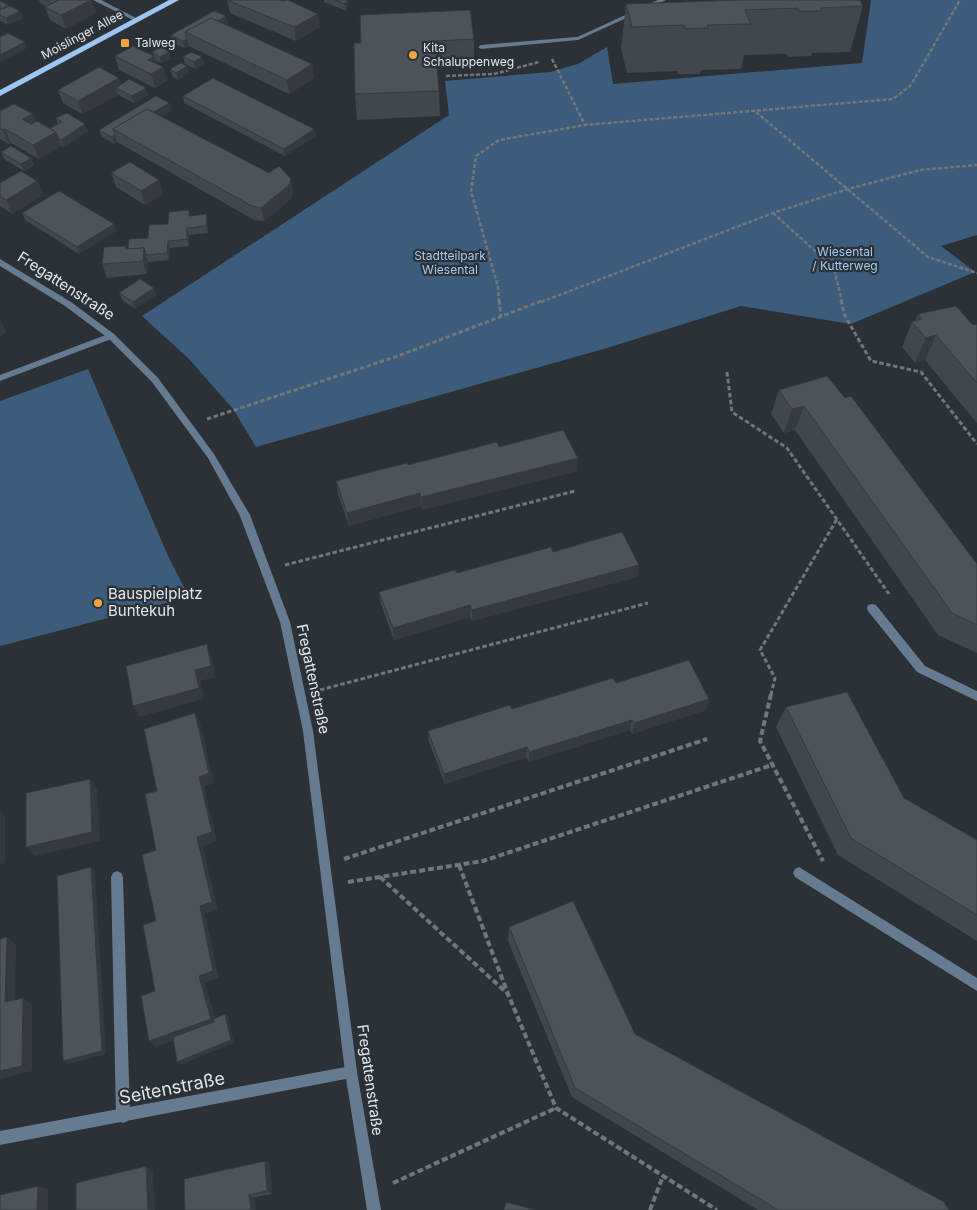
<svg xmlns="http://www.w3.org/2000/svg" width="977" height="1210" viewBox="0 0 977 1210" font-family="Inter,sans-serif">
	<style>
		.green { fill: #3d5c7c }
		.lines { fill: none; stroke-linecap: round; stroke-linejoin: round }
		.path-far2 { stroke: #71767b; stroke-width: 2.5; stroke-dasharray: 4 2; stroke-linecap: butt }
		.path-far1 { stroke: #71767b; stroke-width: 3; stroke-dasharray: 4.5 2.5; stroke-linecap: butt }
		.path { stroke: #71767b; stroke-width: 4; stroke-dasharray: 6 3; stroke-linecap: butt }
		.service { fill: #677b90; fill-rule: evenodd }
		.minor { fill: #677b90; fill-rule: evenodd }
		.tertiary { fill: #677b90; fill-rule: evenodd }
		.primary { fill: #9cc5f2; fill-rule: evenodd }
		.wall { fill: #42474d }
		.shaded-wall { fill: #363a3e }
		.building { fill: #4d5359; stroke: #363a3e }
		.poi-dot { fill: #f1a540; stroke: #2b3137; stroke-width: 2 }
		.labels { text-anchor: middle; stroke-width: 4.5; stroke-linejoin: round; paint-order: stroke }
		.far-street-label { font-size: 12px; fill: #e3e7eb; stroke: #2b3137 }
		.far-poi-label { font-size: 12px; fill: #e3e7eb; stroke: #2b3137; text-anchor: start }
		.far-park-label { font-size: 12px; fill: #a4cbf5; stroke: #2b3137 }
		.street-label { font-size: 15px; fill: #e3e7eb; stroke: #2b3137 }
		.poi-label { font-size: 15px; fill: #e3e7eb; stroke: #2b3137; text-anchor: start }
		.near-street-label { font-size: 18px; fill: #e3e7eb; stroke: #2b3137 }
	</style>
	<rect width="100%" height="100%" fill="#2b3137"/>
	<g class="green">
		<polygon points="871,0 977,0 977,235 941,246 975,272 851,324 741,306 607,348 256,447 233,409 189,359 142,316 449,115 445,81 550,72 578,64 607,47 613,84 862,63"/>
		<polygon points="88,369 168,556 189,597 0,646 0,401"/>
	</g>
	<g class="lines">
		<g class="path-far2">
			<polyline points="552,59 585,125"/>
			<polyline points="446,76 494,74 539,62"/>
			<polyline points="756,112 928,257 977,273"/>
			<polyline points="773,213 834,268 842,302"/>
			<polyline points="499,302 498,287 471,191 476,156 499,140 585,125 893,99 911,85 960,0"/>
			<polyline points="541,302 773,213 848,189 920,170 977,165"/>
		</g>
		<g class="path-far1">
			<polyline points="499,300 501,318"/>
			<polyline points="841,300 845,316 871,361 921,372 977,444"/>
			<polyline points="727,372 732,412 787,448 889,594"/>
			<polyline points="207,419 398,356 544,300"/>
			<polyline points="285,565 575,491"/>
			<polyline points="320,690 648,603"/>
			<polyline points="771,695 775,678 760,650 837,519"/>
		</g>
		<g class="path">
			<polyline points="771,694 760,741 823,861"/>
			<polyline points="344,859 707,739"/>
			<polyline points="459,865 508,994 556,1108 717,1210"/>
			<polyline points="380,877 508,994"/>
			<polyline points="348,882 483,861 772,765"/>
			<polyline points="393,1183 556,1108"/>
			<polyline points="650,1210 663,1176"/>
		</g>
		<g class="service">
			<polygon points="576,37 579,39 578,40 481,49 478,47 481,45"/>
			<polygon points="111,333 114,334 114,338 0,381 0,375"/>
			<polygon points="872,604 876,605 925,666 977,691 977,701 917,672 868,611 867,608 868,605"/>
			<polygon points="799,867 977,978 977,991 795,877 793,873 795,869"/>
			<polygon points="117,871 121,873 123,877 130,1116 128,1121 123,1123 118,1121 116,1116 111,877 113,873"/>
		</g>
		<g class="minor">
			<polygon points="93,0 101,0 140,20 135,21"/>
			<polygon points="658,0 666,0 578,40 573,39"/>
			<polygon points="351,1066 356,1067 357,1072 356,1077 351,1078 0,1145 0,1131"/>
		</g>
		<polygon class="tertiary" points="0,259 71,302 114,334 158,378 214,454 250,515 290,622 313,731 357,1072 381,1210 367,1210 345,1072 303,731 280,622 240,516 208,458 152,382 108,338 65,306 0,266"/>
		<polygon class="primary" points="169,0 179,0 0,96 0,90"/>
	</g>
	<g class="wall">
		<polygon points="39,0 91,0 96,13 66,29 50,20 45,7 46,6 40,3"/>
		<polygon points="227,0 320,27 296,41 230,13"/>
		<polygon points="324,0 348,0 348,5 346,11 324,2"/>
		<polygon points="735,0 860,0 863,6 850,52 812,53 811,56 788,57 787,54 744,55 741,69 701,70 700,74 678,74 678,71 627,73 621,49 626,4"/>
		<polygon points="0,1 8,6 20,11 23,18 8,25 0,21"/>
		<polygon points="228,23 226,24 312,64 314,78 289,94 189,46 184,48 172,42 171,35"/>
		<polygon points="474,39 474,65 437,66 439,91 440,116 357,120 355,94 361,43"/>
		<polygon points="152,52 169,52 171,59 161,63 155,60 156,64 163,67 167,81 155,88 119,70 115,56 153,55"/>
		<polygon points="183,57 204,64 196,69 185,64"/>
		<polygon points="170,69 189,73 178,80 172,76"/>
		<polygon points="119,78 121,84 148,95 134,103 118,95 82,114 63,103 58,90"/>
		<polygon points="183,96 314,129 315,136 285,156 184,103"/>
		<polygon points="169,103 171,110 161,116 269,173 291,179 293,193 291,199 264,221 254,220 117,142 114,144 102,137 99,130"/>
		<polygon points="0,111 33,114 36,121 50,128 58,124 56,118 88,131 64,147 61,146 39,159 11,143 9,144 0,139"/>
		<polygon points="1,152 31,158 34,165 24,171 4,159"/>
		<polygon points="111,173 159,180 163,194 145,205 116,187"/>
		<polygon points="37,181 43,195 12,214 0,206 0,183"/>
		<polygon points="189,210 190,216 208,222 208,233 189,235 189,246 170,248 169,260 148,262 147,274 107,278 102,264 126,246 127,249 128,249 148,238 168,224"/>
		<polygon points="22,213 114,224 116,231 79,254 25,220"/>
		<polygon points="154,288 156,295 135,309 122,300 119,293"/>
		<polygon points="918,314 973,325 977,324 977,423 925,360 915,363 902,347 912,322 915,321"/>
		<polygon points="827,376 977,564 977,653 938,635 795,430 784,433 771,414 779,390"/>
		<polygon points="499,447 577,471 422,510 421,506 349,526 338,494 336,481"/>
		<polygon points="553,552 639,565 637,577 472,621 470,617 394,640 381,604 379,592 457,573"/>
		<polygon points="616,683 709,699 706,710 632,734 630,730 529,762 526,757 445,784 429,742 428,731 512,709"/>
		<polygon points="786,707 904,798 977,840 977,941 838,855 776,727"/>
		<polygon points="509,927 635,1034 949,1210 758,1210 572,1097 508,941"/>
		<polygon points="265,1161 270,1164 272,1194 185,1210"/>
	</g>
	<g class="shaded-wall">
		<polygon points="91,0 96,13 66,29 61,15"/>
		<polygon points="347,0 348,0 348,5 346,11 345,4"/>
		<polygon points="20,11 23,18 8,25 6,18"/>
		<polygon points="318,14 320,27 296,41 294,27"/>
		<polygon points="226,16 228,23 200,39 193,35"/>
		<polygon points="187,39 189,45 184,48 183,41"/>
		<polygon points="25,42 27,48 0,63 0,55"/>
		<polygon points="169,52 171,59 161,63 160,57"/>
		<polygon points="154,56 158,70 148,60"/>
		<polygon points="202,57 204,64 196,69 194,62"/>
		<polygon points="312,64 314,78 289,94 287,80"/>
		<polygon points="187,66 189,73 178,80 176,73"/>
		<polygon points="163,67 167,81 155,88 151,74"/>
		<polygon points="119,78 123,92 116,88 118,95 82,114 78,101"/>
		<polygon points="146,88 148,95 134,103 132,96"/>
		<polygon points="169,103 171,110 127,136 120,132"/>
		<polygon points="33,114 38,127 22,119"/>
		<polygon points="85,124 88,131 64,147 61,140"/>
		<polygon points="5,129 11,143 9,144 3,130"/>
		<polygon points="314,129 315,136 285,156 284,149"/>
		<polygon points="56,132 61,146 39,159 33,145"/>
		<polygon points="115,135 117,142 114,144 112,137"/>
		<polygon points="31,158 34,165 24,171 21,164"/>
		<polygon points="291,179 293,193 291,199 264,221 261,208"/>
		<polygon points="159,180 163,194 145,205 141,191"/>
		<polygon points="37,181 43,195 12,214 6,200"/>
		<polygon points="207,214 208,222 208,233 206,226"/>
		<polygon points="114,224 116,231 79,254 77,247"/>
		<polygon points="187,228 189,235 189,246 187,239"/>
		<polygon points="168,241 170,248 169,260 167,253"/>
		<polygon points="144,248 148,262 147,274 143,261"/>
		<polygon points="154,288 156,295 135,309 133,302"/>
		<polygon points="0,319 7,333 0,337"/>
		<polygon points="936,335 925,360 915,363 926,338"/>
		<polygon points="804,406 795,430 784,433 792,409"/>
		<polygon points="578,458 577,471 422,510 421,497"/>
		<polygon points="420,493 421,506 349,526 347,513"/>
		<polygon points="639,565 637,577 472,621 472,610"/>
		<polygon points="470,605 470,617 394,640 393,628"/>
		<polygon points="207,644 211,656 216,677 200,681 204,699 139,717 133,706"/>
		<polygon points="709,699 706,710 632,734 634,723"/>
		<polygon points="195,713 200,723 214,783 204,787 217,841 203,846 218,910 205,914 219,978 205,983 217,1025 156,1047 149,1041 199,976 200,906 197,837 199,777"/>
		<polygon points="632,720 630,730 529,762 529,752"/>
		<polygon points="527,747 526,757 445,784 444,774"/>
		<polygon points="90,779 97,789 100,841 35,856 26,847"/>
		<polygon points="0,811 5,816 5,863 0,864"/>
		<polygon points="91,867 95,872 106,1054 68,1064 63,1061"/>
		<polygon points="7,937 16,945 15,1008 5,1002"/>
		<polygon points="23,998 32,1005 32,1071 0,1079 0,1071"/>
		<polygon points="225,1014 228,1017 234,1043 180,1065 177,1062"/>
		<polygon points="265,1161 270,1164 272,1194 267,1191"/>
		<polygon points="146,1166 153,1170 155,1210 148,1210"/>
		<polygon points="38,1186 48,1189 48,1210 37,1210"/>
		<polygon points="249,1195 255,1198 256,1210 251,1210"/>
	</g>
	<g class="building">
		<polygon points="46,0 59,0 52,3"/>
		<polygon points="59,0 91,0 61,15 45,7"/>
		<polygon points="227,0 280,0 282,1 288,0 318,14 294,27"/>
		<polygon points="335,0 347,0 345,4"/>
		<polygon points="742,0 860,0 863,6 821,8 822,11 799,11 798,8 745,10 751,24 707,25 708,28 685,29 684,25 632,27 626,4"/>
		<polygon points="0,1 8,5 0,9"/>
		<polygon points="10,6 20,11 6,18 0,15 0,10"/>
		<polygon points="470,10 474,39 435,41 439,91 355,94 354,43 361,43 360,15"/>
		<polygon points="214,11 226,16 218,21 211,18 185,32 187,39 183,41 171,35"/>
		<polygon points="211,18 312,64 287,80 185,32"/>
		<polygon points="8,33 25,42 0,55 0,37"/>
		<polygon points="133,46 154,56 148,60 163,67 151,74 115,56"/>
		<polygon points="161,47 169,52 160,57 152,52"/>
		<polygon points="191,52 202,57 194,62 183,57"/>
		<polygon points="181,63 187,66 176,73 170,69"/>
		<polygon points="99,67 119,78 78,101 58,90"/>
		<polygon points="213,78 314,129 284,149 183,96"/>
		<polygon points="129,79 146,88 132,96 116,88"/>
		<polygon points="156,96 169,103 154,112 147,109 113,129 115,135 112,137 99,130"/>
		<polygon points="14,104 33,114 22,119 31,124 37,121 56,132 33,145 5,129 3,130 0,128 0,111"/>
		<polygon points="147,109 269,173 279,166 291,179 289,185 261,208 252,206 113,129"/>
		<polygon points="67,113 85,124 61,140 59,139 56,132 50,128 62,122 56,118"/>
		<polygon points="11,146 31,158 21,164 1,152"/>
		<polygon points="130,162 159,180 141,191 111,173"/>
		<polygon points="21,171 37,181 6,200 0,196 0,183"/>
		<polygon points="59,191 114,224 77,247 22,213"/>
		<polygon points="189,210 189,216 207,214 206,226 187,228 187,239 168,241 167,253 146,255 144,248 128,249 129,239 148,238 149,225 168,224 169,212"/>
		<polygon points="126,246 125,249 144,248 143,261 102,264 104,247"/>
		<polygon points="140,279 154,288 133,302 119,293"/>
		<polygon points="956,306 973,325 977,324 977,383 936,335 926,338 912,322 922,319 918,314"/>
		<polygon points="827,376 845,398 851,396 977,564 977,625 952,613 804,406 792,409 779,390"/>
		<polygon points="563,430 578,458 421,497 420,493 347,513 336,481 407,463 408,465 497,442 499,447"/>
		<polygon points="622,532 639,565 472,610 470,605 393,628 379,592 455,570 457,573 551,547 553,552"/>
		<polygon points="207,644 211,666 195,670 199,688 133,706 126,666"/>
		<polygon points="689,660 709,699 634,723 632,720 529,752 527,747 444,774 428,731 510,705 512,709 613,678 616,683"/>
		<polygon points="847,692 904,798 977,840 977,915 851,838 786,707"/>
		<polygon points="195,713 209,773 199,777 212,832 197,837 212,902 200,906 213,971 199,976 211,1019 149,1041 141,996 155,991 143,925 156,921 142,855 156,850 145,794 157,791 144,729"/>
		<polygon points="90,779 92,832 26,847 26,793"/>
		<polygon points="91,867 102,1051 63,1061 57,876"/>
		<polygon points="573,901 635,1034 944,1202 949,1210 778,1210 575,1088 509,927"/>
		<polygon points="7,937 5,1002 23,998 22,1066 0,1071 0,939"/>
		<polygon points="225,1014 231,1040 177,1062 173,1037 214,1022 213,1019"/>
		<polygon points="265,1161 267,1191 249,1195 251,1210 185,1210 184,1179"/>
		<polygon points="146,1166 148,1210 76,1210 76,1183"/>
		<polygon points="38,1186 37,1210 0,1210 0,1195"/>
		<polygon points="506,1202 536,1210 504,1210"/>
	</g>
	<g class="poi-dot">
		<rect x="120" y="38" width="10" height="10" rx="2.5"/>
		<circle cx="413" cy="55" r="5"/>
		<circle cx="98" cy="603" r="5"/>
	</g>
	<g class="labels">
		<g class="far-street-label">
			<text transform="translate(82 35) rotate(-28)" y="4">Moislinger Allee</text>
		</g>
		<g class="far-poi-label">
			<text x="135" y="47">Talweg</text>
			<text x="423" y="52">Kita<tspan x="423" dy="14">Schaluppenweg</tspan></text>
		</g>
		<g class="far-park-label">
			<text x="845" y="256">Wiesental<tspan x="845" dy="14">/ Kutterweg</tspan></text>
			<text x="450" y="260">Stadtteilpark<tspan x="450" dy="14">Wiesental</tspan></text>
		</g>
		<g class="street-label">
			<text transform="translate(66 286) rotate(33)" y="5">Fregattenstraße</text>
			<text transform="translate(313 679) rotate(78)" y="5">Fregattenstraße</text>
			<text transform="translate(370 1080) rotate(82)" y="5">Fregattenstraße</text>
		</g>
		<g class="poi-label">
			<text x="108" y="599">Bauspielplatz<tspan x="108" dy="17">Buntekuh</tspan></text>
		</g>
		<g class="near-street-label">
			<text transform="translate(172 1088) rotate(-11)" y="6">Seitenstraße</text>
		</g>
	</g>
</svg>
